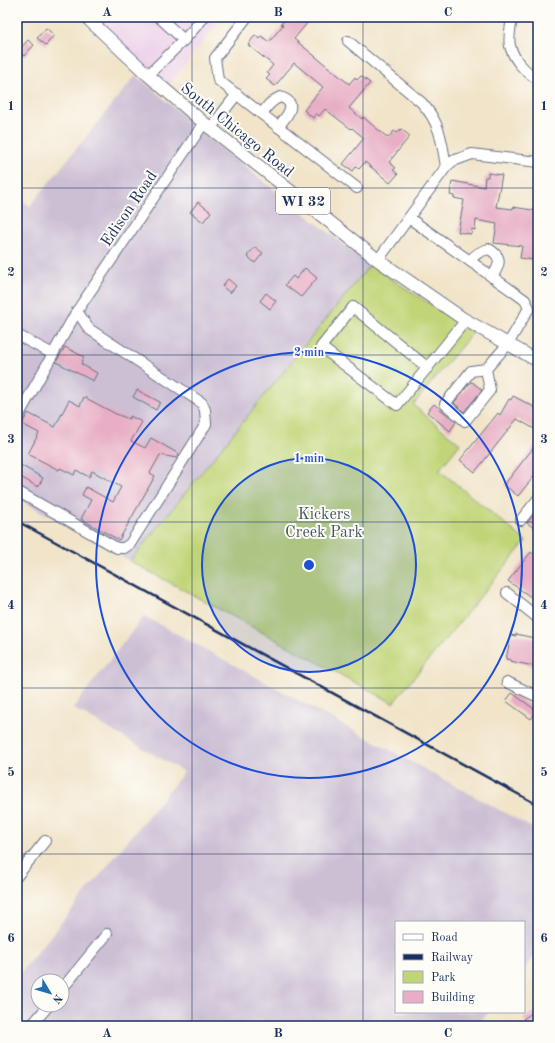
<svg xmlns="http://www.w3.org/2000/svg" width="555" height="1043" viewBox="0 0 555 1043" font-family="'Old Standard TT',serif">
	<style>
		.built { fill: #edd1e9 }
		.industrial { fill: #ccbfd4; fill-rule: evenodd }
		.green { fill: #c1d578; stroke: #6e826b }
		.building { fill: #e7aec5 }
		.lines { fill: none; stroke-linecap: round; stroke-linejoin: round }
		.minor-casing { stroke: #666e83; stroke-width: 12 }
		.major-casing { stroke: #666e83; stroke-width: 14 }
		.minor { stroke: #fff; stroke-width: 10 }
		.major { stroke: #fff; stroke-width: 12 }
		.rail { stroke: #1b2f5e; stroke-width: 2.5 }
		.grid { fill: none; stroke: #1b2f5e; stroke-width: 1; stroke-opacity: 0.55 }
		.ring { fill: none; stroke: #1d4ed8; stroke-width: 2 }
		.labels { text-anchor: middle; stroke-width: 4; stroke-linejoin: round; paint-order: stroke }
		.shield { fill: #fdfcf7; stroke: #5f6c8c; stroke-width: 1 }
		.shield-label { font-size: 15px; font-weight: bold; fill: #1b2f5e }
		.street-label { font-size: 16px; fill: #1b2f5e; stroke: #fdfcf7 }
		.park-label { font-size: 16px; fill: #445864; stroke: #fdfcf7 }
		.centre { fill: #1d4ed8; stroke: #fdfcf7; stroke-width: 2 }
		.ring-label { font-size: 12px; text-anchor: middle; font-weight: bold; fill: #1d4ed8; stroke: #fdfcf7; stroke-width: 4; stroke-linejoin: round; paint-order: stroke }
		.neatline { fill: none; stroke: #1b2f5e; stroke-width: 1.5 }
		.grid-label { font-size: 13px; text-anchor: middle; font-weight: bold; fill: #1b2f5e }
	</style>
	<rect width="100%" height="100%" fill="#fdfcf7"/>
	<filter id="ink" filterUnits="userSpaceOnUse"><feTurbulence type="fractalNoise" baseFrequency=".025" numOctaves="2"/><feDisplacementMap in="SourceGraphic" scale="8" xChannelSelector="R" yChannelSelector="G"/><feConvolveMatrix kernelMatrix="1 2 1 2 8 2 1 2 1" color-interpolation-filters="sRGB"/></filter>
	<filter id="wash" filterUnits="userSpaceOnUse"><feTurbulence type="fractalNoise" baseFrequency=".012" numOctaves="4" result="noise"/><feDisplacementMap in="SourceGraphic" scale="16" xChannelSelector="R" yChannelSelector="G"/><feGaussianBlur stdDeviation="0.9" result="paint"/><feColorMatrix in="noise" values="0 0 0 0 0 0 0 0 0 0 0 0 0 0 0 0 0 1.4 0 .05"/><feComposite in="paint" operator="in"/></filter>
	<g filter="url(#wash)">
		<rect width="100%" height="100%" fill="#f1e4c9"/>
		<polygon class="built" points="94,17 222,17 169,85 134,55"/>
		<g class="industrial">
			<polygon points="136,75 227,153 370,265 130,561 17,498 17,196 30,206"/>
			<path d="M144,616L538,831V951L524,969V922H396V1012H489L477,1026H17V977L184,772L73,708ZM38,981H62V1005H38Z"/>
		</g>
		<polygon class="green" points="370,265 473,332 413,405 460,444 439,470 526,541 393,703 130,561"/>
		<g id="blocks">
			<g class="building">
				<polygon points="287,17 312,17 294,39 349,84 355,77 357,80 361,76 370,83 349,108 362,119 363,117 388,138 394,131 397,133 401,129 410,136 389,162 396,168 393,170 398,174 390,183 365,162 359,169 356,167 353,171 343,164 364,138 352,128 351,129 325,109 319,116 316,113 313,118 304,110 323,87 294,63 275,86 266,79 270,75 267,73 273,65 248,45 255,35 259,39 261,36 269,42 283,25 281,24"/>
				<polygon points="46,28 54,35 46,45 37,38"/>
				<polygon points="28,40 34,45 24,56 18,51"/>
				<polygon points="488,173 502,175 496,207 513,209 513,207 538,211 538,244 536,255 533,255 533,260 520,258 522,246 494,243 497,224 476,220 475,230 472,229 471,234 458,232 464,200 454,198 454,196 450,195 452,181 484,187 485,177 488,177"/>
				<polygon points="198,202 211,212 203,222 190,212"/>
				<polygon points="255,247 263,253 255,263 247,256"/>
				<polygon points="305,268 317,278 301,297 285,285 293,276 296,279"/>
				<polygon points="228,279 236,286 230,293 222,286"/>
				<polygon points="266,293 276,301 270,309 260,301"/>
				<polygon points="65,347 84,357 81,364 97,373 93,381 56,362"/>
				<polygon points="472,382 482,390 464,412 454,403 470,383"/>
				<polygon points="137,390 160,402 156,410 133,397"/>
				<polygon points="513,396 538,409 538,431 517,419 475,472 460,460 494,418 498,413 500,415 509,399 511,400"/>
				<polygon points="84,397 116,414 129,419 130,416 142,422 131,441 145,448 151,438 179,454 177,458 160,455 150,473 155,476 119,540 81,519 91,500 82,495 86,487 113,502 121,487 92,471 89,477 76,470 74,475 60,468 59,470 28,454 39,433 22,424 28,413 55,427 69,400 80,406"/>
				<polygon points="434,404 456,422 450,431 427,412"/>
				<polygon points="538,442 538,478 535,475 518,496 504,485"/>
				<polygon points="17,463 43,478 38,487 17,475"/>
				<polygon points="538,510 538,531 527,523"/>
				<polygon points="531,552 538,558 538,602 508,581"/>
				<polygon points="516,634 534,638 533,639 538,640 538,667 510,661 511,660 506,659 511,635 516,636"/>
				<polygon points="512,693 537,711 531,719 506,701"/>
				<polygon points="538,1009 538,1023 534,1026 528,1026 523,1019"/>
			</g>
		</g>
	</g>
	<g filter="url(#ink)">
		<use href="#blocks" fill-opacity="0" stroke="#666e83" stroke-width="1"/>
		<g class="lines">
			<defs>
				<g id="minor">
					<polyline points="159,17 184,40"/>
					<polyline points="247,17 215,58 218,80 357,188"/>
					<path d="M512,17C511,26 508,37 510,46C514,60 525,72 538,79"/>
					<path d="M348,41L421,102C440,122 442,141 446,167"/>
					<polyline points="148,75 184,40 204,17"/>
					<path d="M262,114C267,106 271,101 280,97C300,103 286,117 278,127"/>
					<polyline points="210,129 237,94"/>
					<polyline points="409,218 525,300 529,308 508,344 486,369 490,390 465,421 445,404 471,371 486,369"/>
					<polyline points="378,260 446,167 453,161 472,154 538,162"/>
					<path d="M470,261C475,254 480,251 489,249C503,257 500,265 492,277"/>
					<polyline points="17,335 53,354"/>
					<polyline points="428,368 353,307 321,347 397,405 466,320"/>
					<polyline points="17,418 77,311 204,123"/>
					<polyline points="17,491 117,548 124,548 130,544 206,424 205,410 202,403 89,329 77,311"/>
					<polyline points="521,520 538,499"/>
					<polyline points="507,593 538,618"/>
					<polyline points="507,682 534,695 538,694"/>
					<polyline points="17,876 45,841"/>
					<polyline points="62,989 107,934"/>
					<polyline points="31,1026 49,1005"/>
				</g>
				<polyline id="major" points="86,17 148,75 204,123 378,260 462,318 538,361"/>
			</defs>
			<use href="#minor" class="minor-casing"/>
			<use href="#major" class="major-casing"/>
			<use href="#minor" class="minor"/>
			<use href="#major" class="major"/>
			<polyline class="rail" points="17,521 538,805"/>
		</g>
	</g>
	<path class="grid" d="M192,17V1026M363,17V1026M17,188H538M17,355H538M17,522H538M17,688H538M17,854H538"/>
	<circle cx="309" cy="565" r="107" fill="#1d4ed8" fill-opacity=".12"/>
	<g class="ring">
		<circle cx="309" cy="565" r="107"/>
		<circle cx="309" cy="565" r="213"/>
	</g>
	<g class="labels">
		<rect class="shield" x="276" y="188" width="54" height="26" rx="3"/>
		<g class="shield-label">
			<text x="303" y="206">WI 32</text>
		</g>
		<g class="street-label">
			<text transform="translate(238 129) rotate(39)" y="6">South Chicago Road</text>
			<text transform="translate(128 208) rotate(-56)" y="6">Edison Road</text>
		</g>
		<g class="park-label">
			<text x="324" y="519">Kickers<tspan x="324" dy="18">Creek Park</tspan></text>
		</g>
	</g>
	<circle cx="309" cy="565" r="6" class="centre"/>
	<g class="ring-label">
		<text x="309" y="356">2 min</text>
		<text x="309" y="462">1 min</text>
	</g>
	<rect width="555" height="1043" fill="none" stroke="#fdfcf7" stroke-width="44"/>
	<rect x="395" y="921" width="130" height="92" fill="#fdfcf7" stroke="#a3aaba"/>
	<rect x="403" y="934" width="20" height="6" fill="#ffffff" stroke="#a3aaba"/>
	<text x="431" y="941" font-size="12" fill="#1b2f5e">Road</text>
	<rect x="403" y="954" width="20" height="6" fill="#1b2f5e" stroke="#a3aaba"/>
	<text x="431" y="961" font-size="12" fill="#1b2f5e">Railway</text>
	<rect x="403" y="971" width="20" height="12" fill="#c1d578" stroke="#a3aaba"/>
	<text x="431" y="981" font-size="12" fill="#1b2f5e">Park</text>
	<rect x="403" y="991" width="20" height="12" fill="#e7aec5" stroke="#a3aaba"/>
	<text x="431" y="1001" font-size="12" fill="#1b2f5e">Building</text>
	<g transform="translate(50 993) rotate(128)"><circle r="19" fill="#fdfcf7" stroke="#a3aaba"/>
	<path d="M0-3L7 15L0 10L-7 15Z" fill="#1f6fb2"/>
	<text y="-6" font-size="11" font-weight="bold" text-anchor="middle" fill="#1b2f5e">N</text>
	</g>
	<rect x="22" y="22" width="511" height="999" class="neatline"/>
	<g class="grid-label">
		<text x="107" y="16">A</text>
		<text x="278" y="16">B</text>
		<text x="448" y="16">C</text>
		<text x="11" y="110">1</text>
		<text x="544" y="110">1</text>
		<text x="11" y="276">2</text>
		<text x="544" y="276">2</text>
		<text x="11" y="443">3</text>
		<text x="544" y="443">3</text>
		<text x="11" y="609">4</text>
		<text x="544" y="609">4</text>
		<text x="11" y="776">5</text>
		<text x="544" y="776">5</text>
		<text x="11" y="942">6</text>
		<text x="544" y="942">6</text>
		<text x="107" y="1037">A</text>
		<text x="278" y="1037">B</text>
		<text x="448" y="1037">C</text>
	</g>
</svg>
